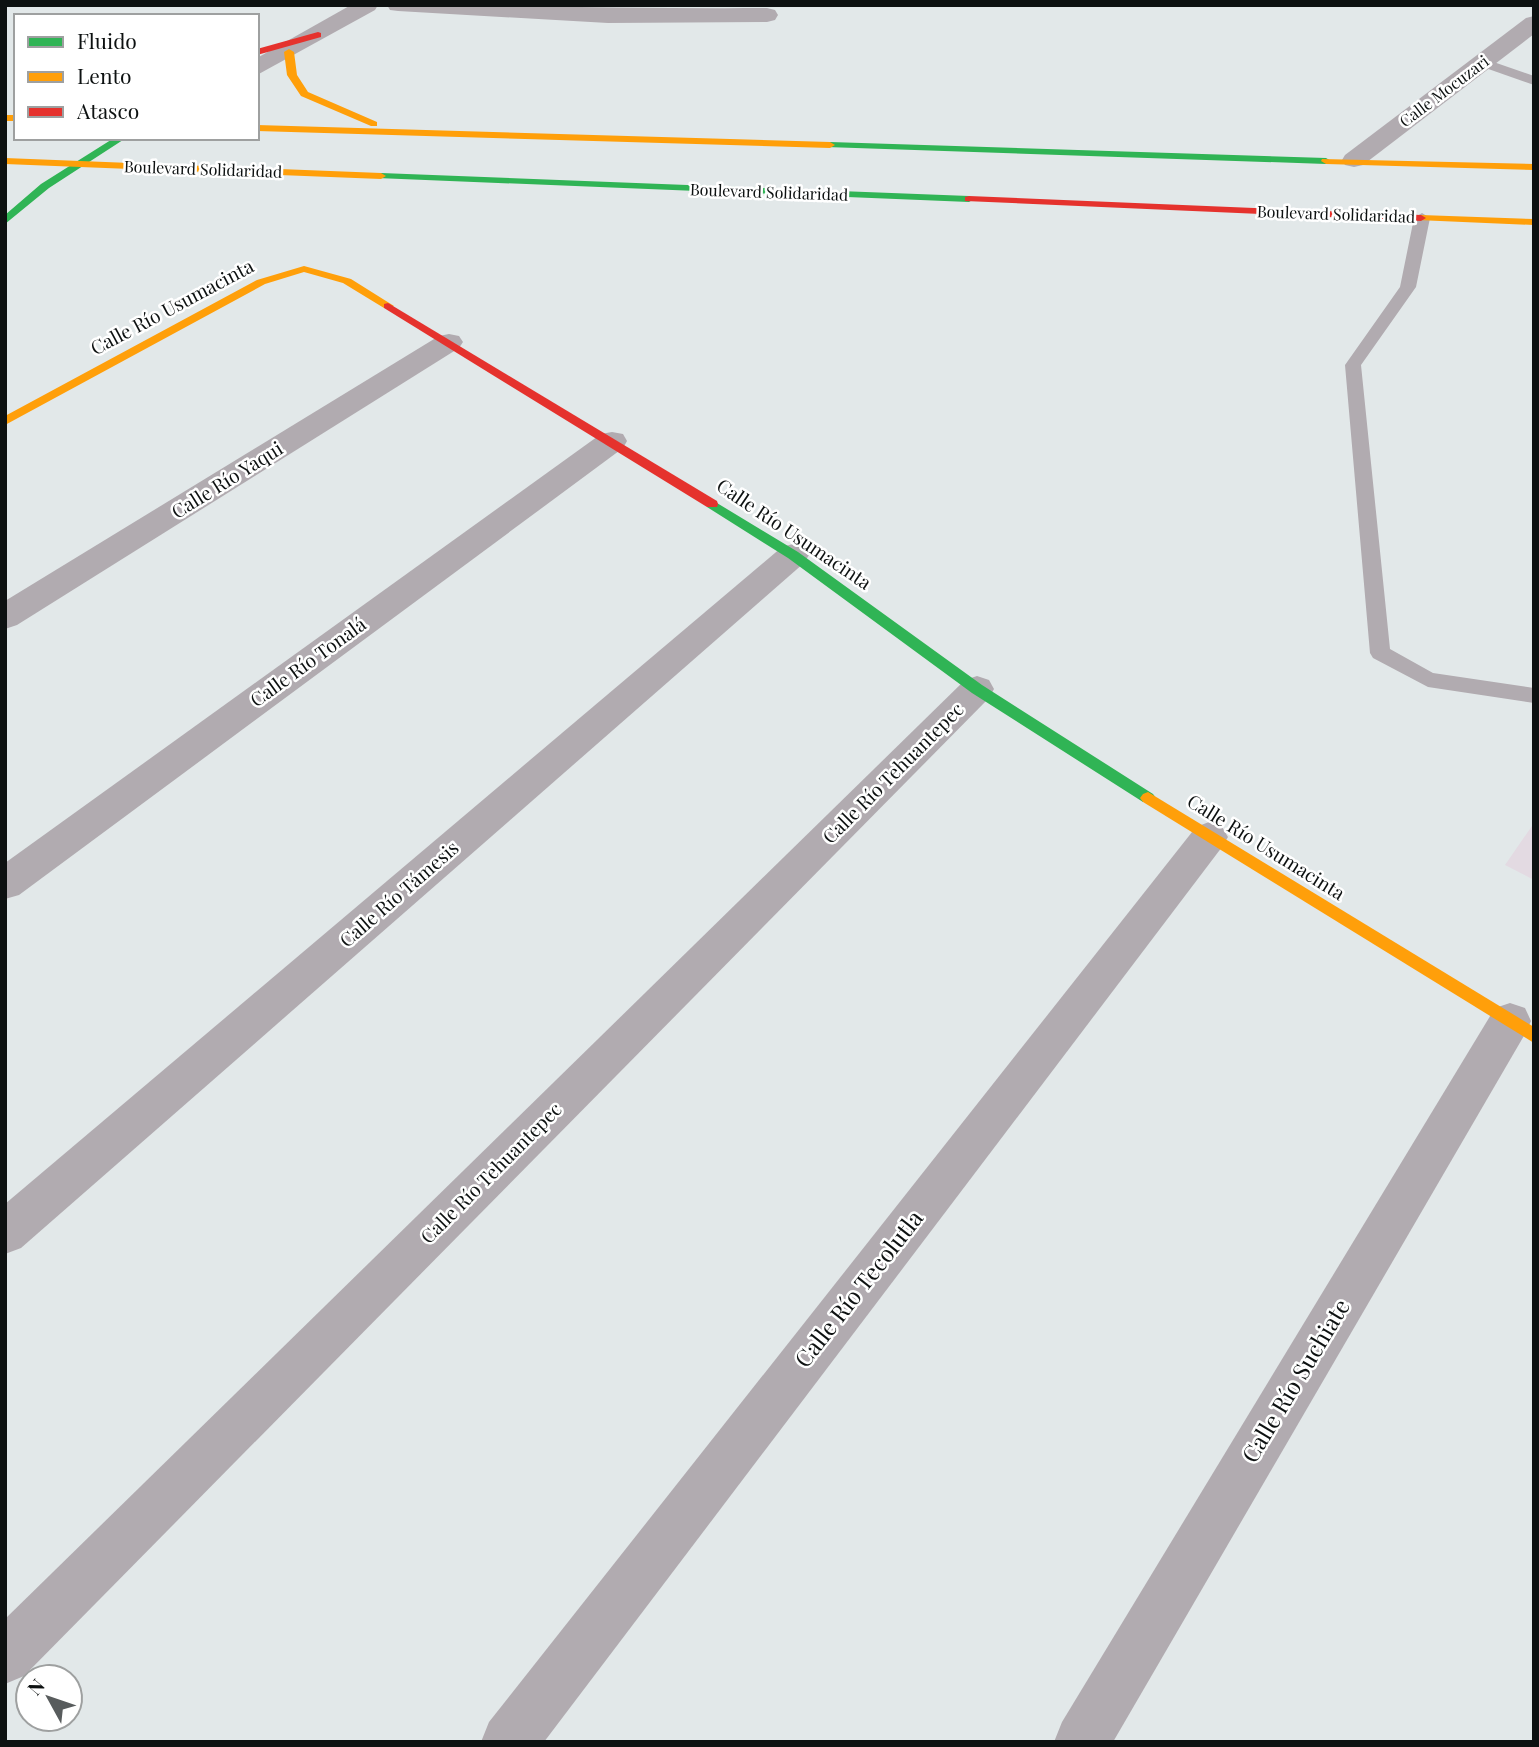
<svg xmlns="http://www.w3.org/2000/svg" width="1539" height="1747" viewBox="0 0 1539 1747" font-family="'Playfair Display',serif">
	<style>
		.green { fill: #e3dae2 }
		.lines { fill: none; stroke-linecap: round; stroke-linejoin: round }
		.lane { fill: #b1abb0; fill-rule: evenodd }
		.street { fill: #b1abb0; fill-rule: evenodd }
		.fast { fill: #30b455; fill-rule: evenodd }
		.slow { fill: #ff9f0a; fill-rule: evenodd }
		.jam { fill: #e5322d; fill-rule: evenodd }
		.labels { text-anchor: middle; stroke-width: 5; stroke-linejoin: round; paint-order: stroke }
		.far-street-label { font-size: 16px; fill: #0d1111; stroke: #fff }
		.street-label { font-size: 19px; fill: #0d1111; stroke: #fff }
		.near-street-label { font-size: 23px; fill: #0d1111; stroke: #fff }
	</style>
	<rect width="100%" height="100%" fill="#e2e8e9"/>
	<polygon class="green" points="1534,823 1534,880 1505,865"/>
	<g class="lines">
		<g class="lane">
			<polygon points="1482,58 1534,76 1534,85 1477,65 1475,62"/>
			<polygon points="1422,213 1430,218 1416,287 1361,365 1390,649 1433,673 1534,688 1534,703 1428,687 1373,658 1370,653 1345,365 1400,287 1414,218"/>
		</g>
		<g class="street">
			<polygon points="351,5 378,5 375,10 257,75 257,58"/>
			<path d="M387,5C514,5 640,9 767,8L775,10L778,15L775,20L767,22L608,23L398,11L390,10Z"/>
			<polygon points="1534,16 1534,34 1363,165 1354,167 1345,165 1342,160 1345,155 1526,18"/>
			<polygon points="449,334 459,336 463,342 459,348 17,625 5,629 5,601 439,336"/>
			<polygon points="612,432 623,434 627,441 623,448 19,895 5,899 5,863 601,434"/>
			<polygon points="793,544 804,547 809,555 804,563 21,1248 5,1254 5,1204 782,547"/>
			<polygon points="977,676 989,680 994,689 989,698 24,1676 5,1684 5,1619 965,680"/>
			<polygon points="1209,822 1222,827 1228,837 1222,847 544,1742 481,1742 489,1722 1196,827"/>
			<polygon points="1510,1003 1525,1008 1531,1021 1525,1034 1113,1742 1054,1742 1062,1722 1495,1008"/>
		</g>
		<g class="fast">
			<polygon points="114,138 126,138 49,188 5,224 5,215 41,184"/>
			<polygon points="830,142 1326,158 1331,161 1326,164 826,147 826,143"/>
			<polygon points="381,173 969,196 974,199 969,202 377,178 376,176"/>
			<polygon points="712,500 798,552 982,685 1153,794 1156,798 1153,802 1143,802 972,693 788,558 707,507 707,501"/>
		</g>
		<g class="slow">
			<polygon points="289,49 294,52 297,75 308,92 377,122 377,126 371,126 301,96 287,75 284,52"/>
			<rect x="5" y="115" width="11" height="6"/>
			<polygon points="257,125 830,142 835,145 830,148 257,131"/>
			<polygon points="5,158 381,173 386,176 381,179 5,164"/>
			<polygon points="1322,159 1534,164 1534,170 1326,164 1321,161"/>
			<polygon points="1421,215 1534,219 1534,225 1417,220 1416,218"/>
			<polygon points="304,266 351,279 394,306 384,308 343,283 304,272 265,284 5,425 5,416 257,280"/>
			<polygon points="1148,792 1534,1027 1534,1043 1143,802 1140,798 1143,794"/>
		</g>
		<g class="jam">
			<polygon points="318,32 321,33 321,37 257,55 257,49"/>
			<polygon points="969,196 1421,215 1426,218 1421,221 965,201 965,197"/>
			<polygon points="388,303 717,501 718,504 717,507 707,507 384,308 384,304"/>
		</g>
	</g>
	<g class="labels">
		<g class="far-street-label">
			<text transform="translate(1444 91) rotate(-37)" y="6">Calle Mocuzari</text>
			<text transform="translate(203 169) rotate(2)" y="6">Boulevard Solidaridad</text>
			<text transform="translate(769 192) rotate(2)" y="6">Boulevard Solidaridad</text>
			<text transform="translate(1336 214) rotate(2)" y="6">Boulevard Solidaridad</text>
		</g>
		<g class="street-label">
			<text transform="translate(172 307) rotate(-28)" y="7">Calle Río Usumacinta</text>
			<text transform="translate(227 480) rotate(-32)" y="7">Calle Río Yaqui</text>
			<text transform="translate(794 534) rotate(34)" y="7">Calle Río Usumacinta</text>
			<text transform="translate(308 662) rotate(-36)" y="7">Calle Río Tonalá</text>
			<text transform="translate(893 773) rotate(-45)" y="7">Calle Río Tehuantepec</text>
			<text transform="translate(1266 847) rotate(32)" y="7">Calle Río Usumacinta</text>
			<text transform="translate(399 894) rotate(-41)" y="7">Calle Río Támesis</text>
			<text transform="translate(491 1173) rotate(-45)" y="7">Calle Río Tehuantepec</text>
		</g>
		<g class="near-street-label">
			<text transform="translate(859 1289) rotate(-52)" y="8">Calle Río Tecolutla</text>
			<text transform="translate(1296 1381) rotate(-59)" y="8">Calle Río Suchiate</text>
		</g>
	</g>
	<rect width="1539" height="1747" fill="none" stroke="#0d1111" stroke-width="14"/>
	<rect x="14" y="14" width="245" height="126" fill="#ffffff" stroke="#9ea0a0" stroke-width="2"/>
	<rect x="28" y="37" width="35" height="10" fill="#30b455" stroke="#9ea0a0" stroke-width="2"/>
	<text x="77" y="49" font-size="21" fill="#0d1111">Fluido</text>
	<rect x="28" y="72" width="35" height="10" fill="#ff9f0a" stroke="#9ea0a0" stroke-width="2"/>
	<text x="77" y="84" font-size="21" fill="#0d1111">Lento</text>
	<rect x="28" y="107" width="35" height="10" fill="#e5322d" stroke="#9ea0a0" stroke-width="2"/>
	<text x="77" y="119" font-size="21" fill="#0d1111">Atasco</text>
	<g transform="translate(49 1698) rotate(310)"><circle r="33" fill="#ffffff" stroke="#9ea0a0" stroke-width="2"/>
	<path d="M0-5L12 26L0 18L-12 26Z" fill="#585c5d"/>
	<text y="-10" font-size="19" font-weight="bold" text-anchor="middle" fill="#0d1111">N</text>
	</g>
</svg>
